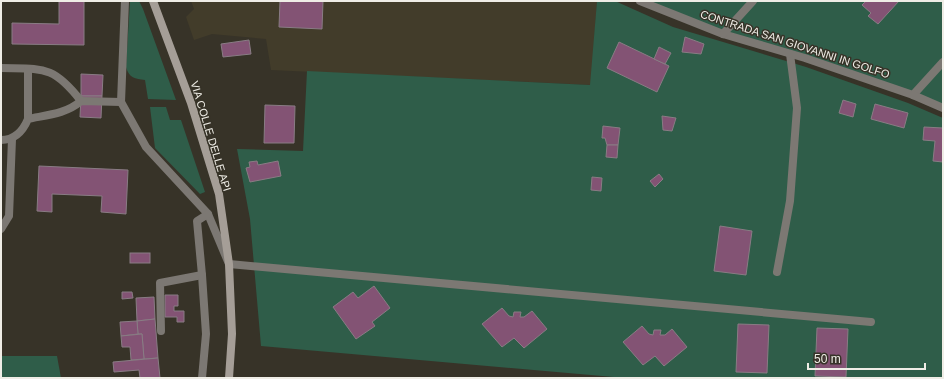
<svg xmlns="http://www.w3.org/2000/svg" width="944" height="379" viewBox="0 0 944 379" font-family="Arial,sans-serif">
	<style>
		.built { fill: #423c2a }
		.green { fill: #2f5d49 }
		.building { fill: #835374; stroke: #897c84 }
		.lines { fill: none; stroke-linecap: round; stroke-linejoin: round }
		.lane { stroke: #7c7873; stroke-width: 8 }
		.street { stroke: #7c7873; stroke-width: 8 }
		.secondary { stroke: #a59e97; stroke-width: 8 }
		.labels { text-anchor: middle; stroke-width: 3; stroke-linejoin: round; paint-order: stroke }
		.street-label { font-size: 11px; fill: #efede6; stroke: #373328 }
	</style>
	<rect width="100%" height="100%" fill="#373328"/>
	<polygon class="built" points="191,1 597,1 591,85 271,70 266,39 212,34 194,40 186,17 194,9"/>
	<g class="green">
		<path d="M130,1H139L143,9L176,100L148,99L145,80C135,79 129,78 126,67Z"/>
		<polygon points="597,1 615,1 673,27 806,67 908,103 943,118 943,378 625,378 261,346 250,219 237,149 303,151 307,71 590,85"/>
		<polygon points="646,1 943,1 943,106 721,31"/>
		<polygon points="150,107 166,107 170,120 181,120 205,192 200,194 155,148"/>
		<polygon points="1,356 57,356 61,378 1,378"/>
	</g>
	<g class="building">
		<polygon points="59,1 84,1 84,45 12,44 12,23 59,24"/>
		<polygon points="280,1 323,1 322,29 279,27"/>
		<polygon points="866,1 899,1 878,24 868,16 871,13 862,5"/>
		<polygon points="685,37 704,44 701,54 682,52"/>
		<polygon points="249,40 251,54 223,57 221,44"/>
		<polygon points="619,42 669,66 657,92 607,68"/>
		<polygon points="659,47 671,53 665,64 654,59"/>
		<polygon points="81,74 103,75 102,96 81,96"/>
		<polygon points="81,96 102,96 101,118 80,117"/>
		<polygon points="843,100 856,104 853,117 839,113"/>
		<polygon points="875,104 908,113 904,128 871,119"/>
		<polygon points="265,105 295,106 294,143 264,143"/>
		<polygon points="662,116 676,118 672,131 663,130"/>
		<polygon points="603,126 620,128 618,145 607,145 605,138 602,138"/>
		<polygon points="924,127 943,128 943,162 933,161 935,141 923,140"/>
		<polygon points="607,145 618,145 617,158 606,157"/>
		<polygon points="257,161 258,165 278,161 281,176 250,182 246,168 250,167 249,162"/>
		<polygon points="39,166 128,170 126,214 101,212 102,196 52,194 52,212 37,211"/>
		<polygon points="659,174 663,179 655,187 650,181"/>
		<polygon points="592,177 602,178 601,191 591,190"/>
		<polygon points="720,226 752,231 746,275 714,271"/>
		<rect x="130" y="253" width="20" height="10"/>
		<polygon points="374,286 390,308 372,322 375,326 356,339 333,307 353,292 358,298"/>
		<polygon points="122,292 132,292 133,298 122,299"/>
		<polygon points="165,295 178,295 178,306 174,306 174,311 184,311 184,322 177,322 177,317 165,317"/>
		<polygon points="154,297 155,319 137,321 136,298"/>
		<polygon points="502,308 509,316 513,317 514,312 521,312 520,317 524,317 532,311 547,329 524,348 514,338 502,347 482,324"/>
		<polygon points="155,319 158,358 144,359 142,334 138,334 137,321"/>
		<polygon points="137,321 138,334 121,336 120,322"/>
		<polygon points="738,324 769,325 767,373 736,372"/>
		<polygon points="642,326 649,334 653,335 654,330 661,330 660,335 665,335 672,329 687,347 664,366 655,356 643,365 623,342"/>
		<polygon points="817,328 848,329 846,377 815,376"/>
		<polygon points="142,334 144,359 131,360 130,347 122,347 121,336"/>
		<polygon points="158,358 160,378 140,378 139,370 114,372 113,362"/>
	</g>
	<g class="lines">
		<g class="lane">
			<polyline points="125,1 121,102 146,147 208,214 229,264 871,322"/>
			<path d="M1,68C43,69 53,65 81,101"/>
			<polyline points="913,95 943,62"/>
			<polyline points="28,119 28,69"/>
			<path d="M1,140C15,140 23,131 28,119C47,115 66,114 81,101L121,102"/>
			<polyline points="1,229 9,216 12,139"/>
			<polyline points="777,272 790,201 797,108 790,54"/>
			<polyline points="161,331 160,283 202,275"/>
			<polyline points="202,378 206,334 202,275 197,221 208,214"/>
		</g>
		<g class="street">
			<polyline points="640,1 723,34 805,58 913,95 943,108"/>
			<polyline points="723,34 753,1"/>
		</g>
		<polyline class="secondary" points="153,1 191,103 219,194 229,264 232,334 229,378"/>
	</g>
	<g class="labels">
		<g class="street-label">
			<text transform="translate(795 44) rotate(18)" y="4">CONTRADA SAN GIOVANNI IN GOLFO</text>
			<text transform="translate(211 136) rotate(73)" y="4">VIA COLLE DELLE API</text>
		</g>
	</g>
	<rect width="944" height="379" fill="none" stroke="#efede6" stroke-width="4"/>
	<path d="M808 363v6h117v-6" fill="none" stroke="#efede6" stroke-width="2"/>
	<text x="814" y="363" font-size="12" fill="#efede6" stroke="#373328" stroke-width="3" paint-order="stroke">50 m</text>
</svg>
